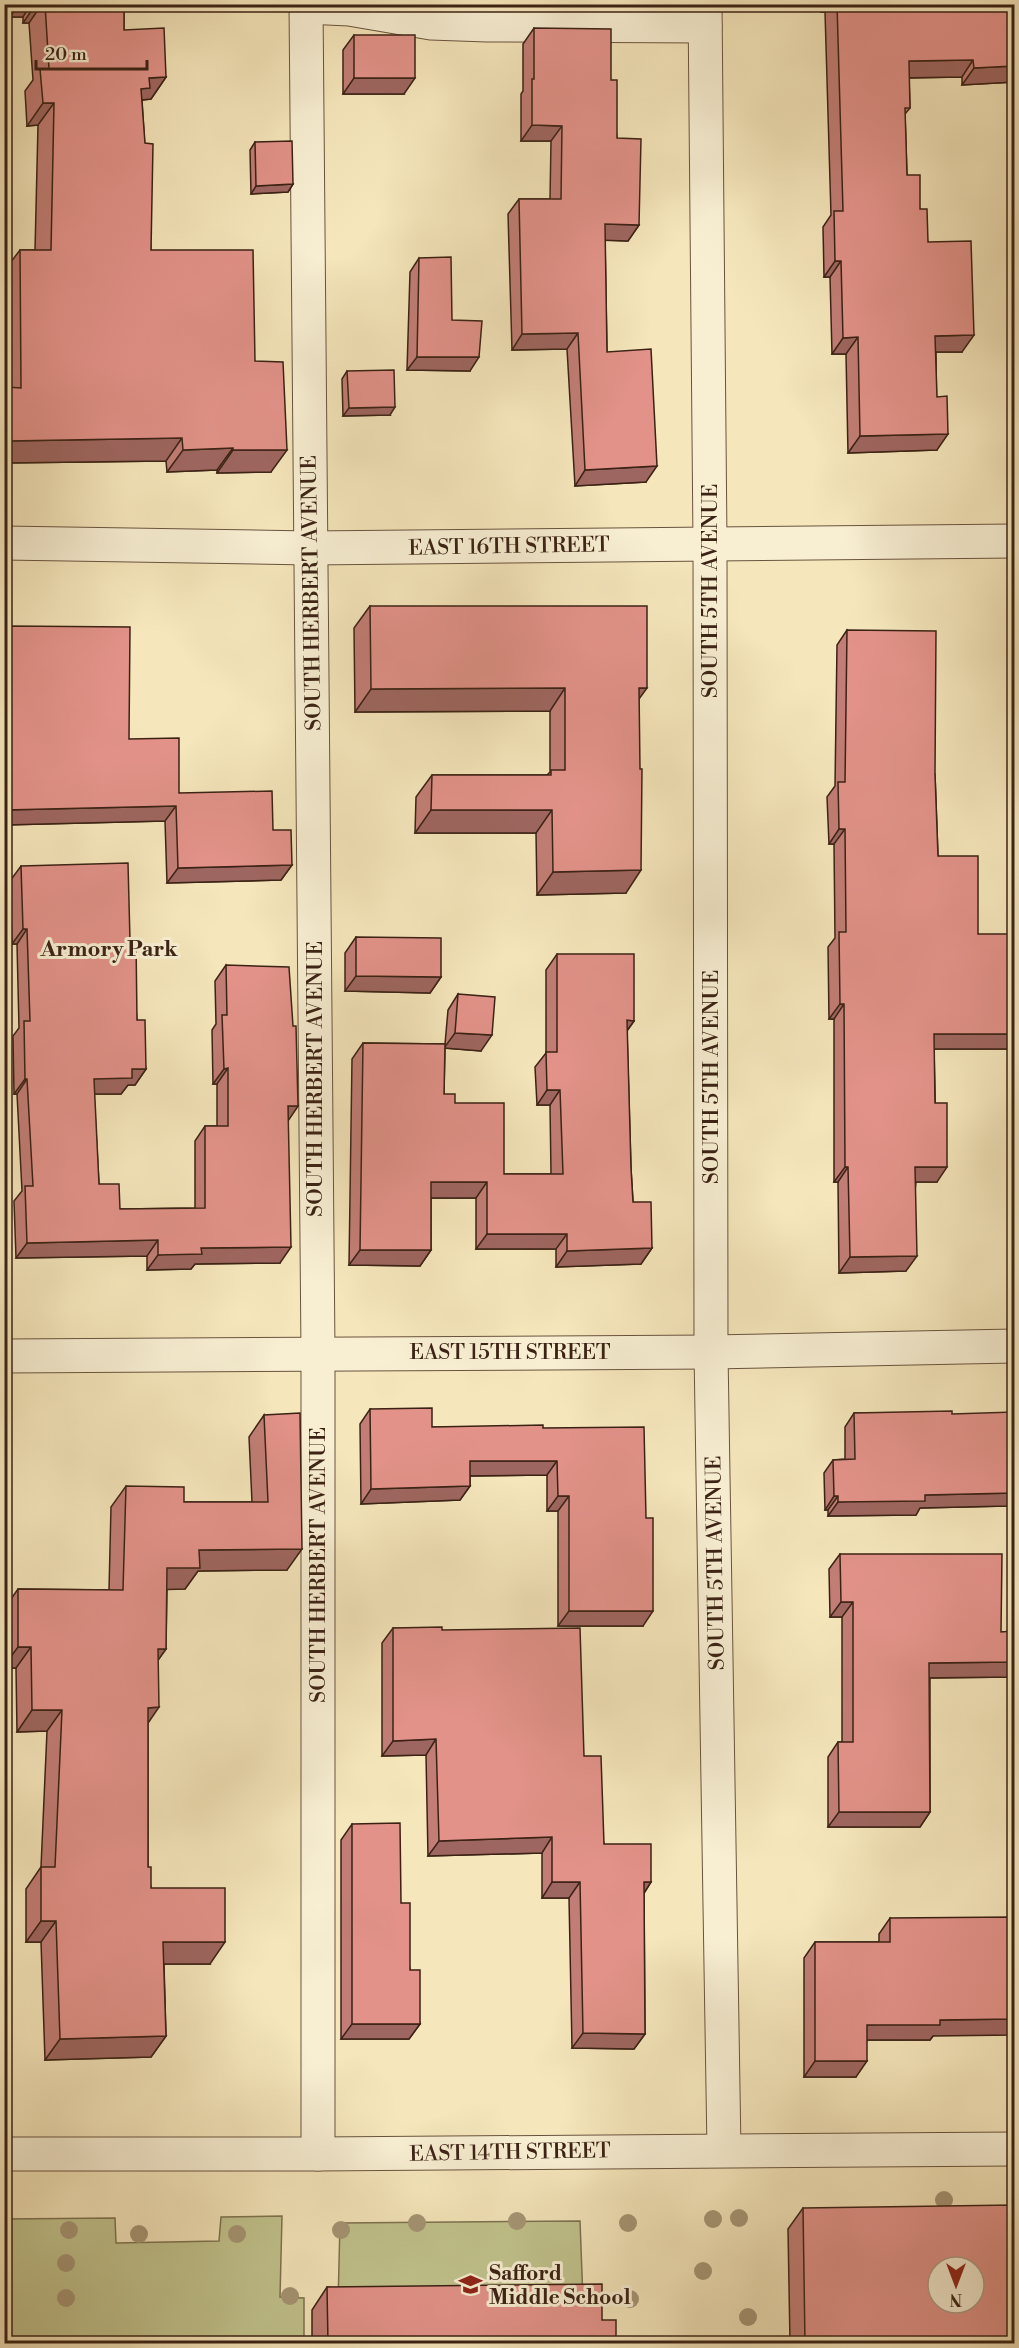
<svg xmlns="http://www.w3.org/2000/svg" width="1019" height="2348" viewBox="0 0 1019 2348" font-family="'Libre Bodoni',serif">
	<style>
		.green { fill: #c1c38d; stroke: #7e7251; stroke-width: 1.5 }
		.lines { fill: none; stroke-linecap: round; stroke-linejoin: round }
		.minor-casing { stroke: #6a533e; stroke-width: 35 }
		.minor { stroke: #f8efd3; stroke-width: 33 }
		.tree { fill: #a59574 }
		.wall { fill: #c27e76; stroke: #3b2215; stroke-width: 1.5 }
		.shaded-wall { fill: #9e6660; stroke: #3b2215; stroke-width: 1.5 }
		.building { fill: #e29289; stroke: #3b2215; stroke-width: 1.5; fill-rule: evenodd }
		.labels { text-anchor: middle; stroke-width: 6; stroke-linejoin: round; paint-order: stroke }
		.street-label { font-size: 21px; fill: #3b2215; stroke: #f8efd3 }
		.poi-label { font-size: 21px; font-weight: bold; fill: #3b2215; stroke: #f8efd3; text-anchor: start }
		.neighbourhood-label { font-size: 22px; font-weight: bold; fill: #3b2215; stroke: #f8efd3 }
	</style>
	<rect width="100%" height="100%" fill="#f5e6bb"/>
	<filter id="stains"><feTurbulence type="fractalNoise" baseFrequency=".00333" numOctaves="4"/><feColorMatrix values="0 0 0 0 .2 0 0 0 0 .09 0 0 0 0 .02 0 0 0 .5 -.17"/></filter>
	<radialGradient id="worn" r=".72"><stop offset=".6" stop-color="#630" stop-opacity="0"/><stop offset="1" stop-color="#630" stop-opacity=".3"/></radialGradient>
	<g class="green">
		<polygon points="282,2216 280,2297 304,2298 304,2343 5,2343 5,2219 115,2218 116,2243 219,2241 221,2217"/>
		<polygon points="580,2221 583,2300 338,2304 340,2223"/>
	</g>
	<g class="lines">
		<defs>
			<g id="minor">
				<polyline points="306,4 318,1353 318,2154"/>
				<polyline points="705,4 710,543 711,1352 724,2150"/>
				<polyline points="306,7 349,9 431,23 487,25 705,26"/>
				<polyline points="4,543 310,548 1014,541"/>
				<polyline points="4,1356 711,1352 1014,1346"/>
				<polyline points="4,2154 318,2154 1014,2149"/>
			</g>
		</defs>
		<use href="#minor" class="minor-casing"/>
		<use href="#minor" class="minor"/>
	</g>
	<g class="tree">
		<circle cx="944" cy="2200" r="9"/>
		<circle cx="739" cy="2218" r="9"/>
		<circle cx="713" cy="2219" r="9"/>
		<circle cx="517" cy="2221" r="9"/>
		<circle cx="417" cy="2223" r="9"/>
		<circle cx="628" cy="2223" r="9"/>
		<circle cx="69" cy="2230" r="9"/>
		<circle cx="341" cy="2230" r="9"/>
		<circle cx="139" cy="2234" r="9"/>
		<circle cx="237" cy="2234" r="9"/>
		<circle cx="66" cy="2263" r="9"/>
		<circle cx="703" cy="2271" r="9"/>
		<circle cx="290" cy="2296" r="9"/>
		<circle cx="66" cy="2298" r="9"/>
		<circle cx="630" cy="2299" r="9"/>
		<circle cx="748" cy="2317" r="9"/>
	</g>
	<g class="wall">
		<polygon points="10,4 124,4 124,30 166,77 151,99 142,100 151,250 255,361 271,472 217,473 217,470 167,472 166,461 4,463 4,271 20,250 35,250 38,125 27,126 25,91 33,80 29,23 23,23 23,17 10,17"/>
		<polygon points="821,4 1014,4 1014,82 962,85 962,77 909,78 910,108 905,114 907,175 920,209 928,242 962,352 936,352 937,450 848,453 846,354 832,354 830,277 824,277 823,227 831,215 825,12 821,12"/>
		<polygon points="534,28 611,80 617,138 639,225 628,241 605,240 607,352 646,482 575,486 567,349 512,350 508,214 519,199 550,199 551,141 521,141 521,94 523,91 523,44"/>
		<polygon points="354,35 404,94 343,94 343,50"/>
		<polygon points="255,142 293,184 288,192 251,194 250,150"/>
		<polygon points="419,258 452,320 470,371 407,370 410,272"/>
		<polygon points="347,371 390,415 343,416 342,379"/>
		<polygon points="370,606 639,699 626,893 537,895 536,833 415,833 416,797 432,775 547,775 550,772 550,711 355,712 354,628"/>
		<polygon points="9,626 129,739 179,793 273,830 292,865 281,880 167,883 165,821 4,825 4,633"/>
		<polygon points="847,630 935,774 938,856 978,934 1014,1049 934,1049 937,1182 916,1182 906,1271 839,1273 838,1182 834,1182 834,1019 829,1019 828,947 835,938 834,844 829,844 827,797 835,786 837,645"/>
		<polygon points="21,866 130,941 137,1020 146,1069 135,1085 128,1085 121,1094 94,1094 99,1184 120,1209 195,1208 195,1141 205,1126 217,1126 217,1084 213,1084 212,1030 216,1024 215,981 226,965 298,1106 288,1120 280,1263 195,1264 191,1269 147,1270 147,1256 16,1258 14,1201 22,1191 17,1094 14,1094 13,1036 19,1028 17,944 12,944 10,881"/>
		<polygon points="356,937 441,977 430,993 345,991 345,953"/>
		<polygon points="557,954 634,1021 627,1031 631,1168 633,1202 652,1248 641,1264 556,1267 556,1249 476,1249 476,1198 431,1198 431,1250 420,1266 349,1265 352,1059 363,1043 445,1044 448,1010 458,994 481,1051 445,1048 444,1094 455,1103 504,1174 551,1174 550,1105 537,1105 535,1067 546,1053 546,970"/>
		<polygon points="370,1409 432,1427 543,1428 643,1626 558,1626 558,1511 547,1511 547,1475 470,1476 470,1486 460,1500 361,1504 360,1424"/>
		<polygon points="854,1413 952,1414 1007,1506 920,1508 916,1515 828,1516 828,1510 825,1510 824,1473 833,1460 845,1459 845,1427"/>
		<polygon points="264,1415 287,1570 198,1571 185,1589 167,1589 166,1649 158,1660 148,1724 148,1867 151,1888 210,1964 164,1964 166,2036 151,2057 45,2060 41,1942 26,1942 26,1889 41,1867 47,1731 17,1732 16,1668 4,1668 4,1609 18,1589 109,1590 111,1507 126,1486 184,1502 252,1502 249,1437"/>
		<polygon points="840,1554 1001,1632 1014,1631 1014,1677 930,1678 930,1812 920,1827 828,1827 828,1757 838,1742 842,1742 842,1617 830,1617 829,1569"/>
		<polygon points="393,1628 442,1630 584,1756 604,1844 651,1882 644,1893 645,2034 634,2049 572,2048 569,1898 542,1898 542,1853 428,1856 426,1755 382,1756 382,1643"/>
		<polygon points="352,1824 401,1903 410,1970 420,2024 409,2039 341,2039 341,1840"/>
		<polygon points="890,1918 933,2036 930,2040 867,2040 856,2077 804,2077 804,1958 815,1942 879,1942 879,1934"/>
		<polygon points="803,2208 1014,2343 790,2343 788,2229"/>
		<polygon points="327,2287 602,2320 616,2343 312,2343 312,2310"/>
	</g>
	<g class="shaded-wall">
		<polygon points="19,4 31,4 23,17 10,17"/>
		<polygon points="36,4 42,4 29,23 23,23"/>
		<polygon points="510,4 619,4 618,7 509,6"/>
		<polygon points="826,4 831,4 825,12 821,12"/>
		<polygon points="973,60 962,77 897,78 909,61"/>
		<polygon points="1014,66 1014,82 962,85 974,68"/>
		<polygon points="166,77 151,99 142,100 126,112 149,78"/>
		<polygon points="354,78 415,78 404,94 343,94"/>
		<polygon points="43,103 54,103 38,125 27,126"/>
		<polygon points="532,125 562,126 551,141 521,141"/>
		<polygon points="293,184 288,192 251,194 256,186"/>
		<polygon points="605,224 639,225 628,241 594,240"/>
		<polygon points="835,261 841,261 830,277 824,277"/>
		<polygon points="578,333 567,349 512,350 522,334"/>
		<polygon points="974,335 962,352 924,352 935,336"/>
		<polygon points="858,337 846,354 832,354 843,338"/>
		<polygon points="417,357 479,357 470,371 407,370"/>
		<polygon points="395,407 390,415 343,416 349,408"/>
		<polygon points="948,434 937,450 848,453 860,436"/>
		<polygon points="182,438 166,461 4,463 4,444 7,441"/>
		<polygon points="233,448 217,470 167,472 183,450"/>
		<polygon points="233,450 287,450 271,472 217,473"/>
		<polygon points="657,466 646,482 575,486 585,470"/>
		<polygon points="565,688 550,711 355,712 371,689"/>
		<polygon points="639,688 647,688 631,710"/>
		<polygon points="176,806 165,821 4,825 4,810"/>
		<polygon points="431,810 552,810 536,833 415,833"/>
		<polygon points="839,829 845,829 834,844 829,844"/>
		<polygon points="292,865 281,880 167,883 178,868"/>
		<polygon points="641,870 626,893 537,895 553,872"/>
		<polygon points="23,929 27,929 17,944 12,944"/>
		<polygon points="356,976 441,977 430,993 345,991"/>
		<polygon points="840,1004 844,1004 834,1019 829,1019"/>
		<polygon points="627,1020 634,1021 623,1036"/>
		<polygon points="455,1033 492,1035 481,1051 444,1048"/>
		<polygon points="934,1034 1014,1034 1014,1049 923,1049"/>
		<polygon points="228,1068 217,1084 213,1084 224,1069"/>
		<polygon points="132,1069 146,1069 135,1085 128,1085 121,1094 83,1094 94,1079"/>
		<polygon points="25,1079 27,1079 17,1094 14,1094"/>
		<polygon points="547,1090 560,1090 550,1105 537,1105"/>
		<polygon points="288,1106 298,1106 288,1121"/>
		<polygon points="845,1167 848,1167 838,1182 834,1182"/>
		<polygon points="915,1167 947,1167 937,1182 905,1182"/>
		<polygon points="431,1182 487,1182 476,1198 420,1198"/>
		<polygon points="487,1234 567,1234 556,1249 476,1249"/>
		<polygon points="158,1240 147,1256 16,1258 27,1243"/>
		<polygon points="291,1247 280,1263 195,1264 191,1269 147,1270 158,1255 201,1248"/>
		<polygon points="652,1248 641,1264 556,1267 567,1251"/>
		<polygon points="360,1250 431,1250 420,1266 349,1265"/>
		<polygon points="917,1256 906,1271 839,1273 850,1257"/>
		<polygon points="470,1461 557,1461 547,1475 460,1476"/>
		<polygon points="470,1486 460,1500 361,1504 371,1489"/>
		<polygon points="1014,1493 1014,1496 1007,1506 920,1508 916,1515 828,1516 838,1502 925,1495"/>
		<polygon points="558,1496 569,1496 558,1511 547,1511"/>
		<polygon points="834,1496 838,1496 828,1510 825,1510"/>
		<polygon points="302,1549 287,1570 198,1571 185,1589 152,1590 167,1568 199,1550"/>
		<polygon points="841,1602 853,1602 842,1617 830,1617"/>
		<polygon points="569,1611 653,1611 643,1626 558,1626"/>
		<polygon points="18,1647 31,1647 16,1668 4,1668 4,1666"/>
		<polygon points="158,1649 166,1649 151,1670"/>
		<polygon points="1014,1662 1014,1677 919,1678 929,1663"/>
		<polygon points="159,1707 144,1729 148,1708"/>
		<polygon points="32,1710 62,1710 47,1731 17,1732"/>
		<polygon points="436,1739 426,1755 382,1756 393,1741"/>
		<polygon points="839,1812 930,1812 920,1827 828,1827"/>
		<polygon points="552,1837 542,1853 428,1856 439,1841"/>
		<polygon points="552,1882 580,1882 569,1898 542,1898"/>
		<polygon points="644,1882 651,1882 641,1898"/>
		<polygon points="41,1921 56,1921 41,1942 26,1942"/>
		<polygon points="163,1942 225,1942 210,1964 148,1964"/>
		<polygon points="1014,2019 1014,2035 933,2036 930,2040 856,2040 867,2025 940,2020"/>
		<polygon points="352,2024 420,2024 409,2039 341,2039"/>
		<polygon points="583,2033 645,2034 634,2049 572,2048"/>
		<polygon points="166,2036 151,2057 45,2060 60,2039"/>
		<polygon points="815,2061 867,2061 856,2077 804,2077"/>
	</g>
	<g class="building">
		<polygon points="45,4 124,4 124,30 164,28 166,77 149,78 150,88 141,89 145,143 153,144 151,250 253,250 255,361 283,362 287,450 233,450 233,448 183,450 182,438 7,441 7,387 21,388 20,250 51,250 54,103 43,103 40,69 49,69"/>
		<polygon points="837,4 1014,4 1014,66 974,68 973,60 909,61 910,108 905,108 907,175 920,175 920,209 927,209 928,242 971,241 974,335 935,336 937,397 947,396 948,434 860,436 858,337 843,338 841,261 835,261 834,211 843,211"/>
		<polygon points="534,28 611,29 611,80 617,80 617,138 641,139 639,225 605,224 607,352 651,349 657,466 585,470 578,333 522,334 519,199 561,199 562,126 532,125 532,79 534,79"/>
		<rect x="354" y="35" width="61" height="43"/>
		<polygon points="292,141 293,184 256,186 255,142"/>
		<polygon points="451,257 452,320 482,321 479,357 417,357 419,258"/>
		<polygon points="394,370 395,407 349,408 347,371"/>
		<polygon points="370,606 647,606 647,688 639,688 640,769 642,769 641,870 553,872 552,810 431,810 432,775 551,775 551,770 565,770 565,688 371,689"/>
		<polygon points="9,626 130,627 129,739 179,738 179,793 272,791 273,830 291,830 292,865 178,868 176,806 4,810 4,742 9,742"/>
		<polygon points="847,630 936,631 935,774 938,856 978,856 978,934 1014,934 1014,1034 934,1034 935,1103 947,1103 947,1167 915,1167 917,1256 850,1257 848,1167 845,1167 844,1004 840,1004 839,932 846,932 845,829 839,829 838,782 845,782"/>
		<polygon points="128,863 130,941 136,941 137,1020 145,1020 146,1069 132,1069 132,1078 94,1079 99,1184 119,1184 120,1209 205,1208 205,1126 228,1126 228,1068 224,1069 222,1015 227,1015 226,965 289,967 293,1026 296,1026 298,1106 288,1106 291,1247 201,1248 202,1254 158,1255 158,1240 27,1243 25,1186 33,1186 27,1079 25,1079 24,1021 30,1021 27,929 23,929 21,866"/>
		<polygon points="356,937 441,938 441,977 356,976"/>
		<polygon points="557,954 634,954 634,1021 627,1020 631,1168 633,1202 651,1202 652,1248 567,1251 567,1234 487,1234 487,1182 431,1182 431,1250 360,1250 363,1043 445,1044 444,1094 455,1094 455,1103 504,1103 504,1174 563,1174 560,1090 547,1090 546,1052 557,1052"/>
		<polygon points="458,994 495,997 492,1035 455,1033"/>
		<polygon points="432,1408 432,1427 543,1425 543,1428 644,1427 646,1518 653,1518 653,1611 569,1611 569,1496 558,1496 557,1461 470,1461 470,1486 371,1489 370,1409"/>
		<polygon points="952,1411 952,1414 1014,1412 1014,1493 925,1495 925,1501 838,1502 838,1496 834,1496 833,1460 855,1459 854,1413"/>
		<polygon points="300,1413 302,1549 199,1550 200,1568 167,1568 166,1649 158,1649 159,1707 148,1708 148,1867 151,1867 151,1888 225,1888 225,1942 163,1942 166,2036 60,2039 56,1921 41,1921 41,1867 55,1867 62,1710 32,1710 31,1647 18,1647 18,1589 123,1590 126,1486 184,1487 184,1502 268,1502 264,1415"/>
		<polygon points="840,1554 1002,1554 1001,1632 1014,1631 1014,1662 929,1663 930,1812 839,1812 838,1742 853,1742 853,1602 841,1602"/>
		<polygon points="442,1627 442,1630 580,1628 584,1756 601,1756 604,1844 651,1844 651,1882 644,1882 645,2034 583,2033 580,1882 552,1882 552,1837 439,1841 436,1739 393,1741 393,1628"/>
		<polygon points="400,1823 401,1903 410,1903 410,1970 420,1970 420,2024 352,2024 352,1824"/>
		<polygon points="1014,1917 1014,2019 940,2020 940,2025 867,2025 867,2061 815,2061 815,1942 890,1942 890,1918"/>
		<path d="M1014,2205V2343H805L803,2208ZM938,2267H974V2303H938Z"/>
		<polygon points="602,2284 602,2320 616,2320 616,2343 328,2343 327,2287"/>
	</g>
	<defs>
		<symbol id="school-bare" viewBox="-9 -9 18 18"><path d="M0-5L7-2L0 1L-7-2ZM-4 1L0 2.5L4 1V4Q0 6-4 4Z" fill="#8f2418" stroke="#f8efd3" stroke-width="2.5" paint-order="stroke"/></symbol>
	</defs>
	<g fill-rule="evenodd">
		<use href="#school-bare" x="454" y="2268" width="33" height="33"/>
	</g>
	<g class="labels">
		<g class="street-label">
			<text transform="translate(509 546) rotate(-1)" y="7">EAST 16TH STREET</text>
			<text transform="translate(710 591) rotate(-90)" y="7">SOUTH 5TH AVENUE</text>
			<text transform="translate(311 593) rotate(-91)" y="7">SOUTH HERBERT AVENUE</text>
			<text transform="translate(711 1077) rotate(-90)" y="7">SOUTH 5TH AVENUE</text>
			<text transform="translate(315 1079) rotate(-90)" y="7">SOUTH HERBERT AVENUE</text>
			<text x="510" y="1359">EAST 15TH STREET</text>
			<text transform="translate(715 1563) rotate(-91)" y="7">SOUTH 5TH AVENUE</text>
			<text transform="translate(318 1565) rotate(-90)" y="7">SOUTH HERBERT AVENUE</text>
			<text transform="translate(510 2152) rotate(-1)" y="7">EAST 14TH STREET</text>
		</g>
		<g class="poi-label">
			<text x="489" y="2280">Safford<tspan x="489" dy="24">Middle School</tspan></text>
		</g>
		<g class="neighbourhood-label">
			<text x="109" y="956">Armory Park</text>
		</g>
	</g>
	<rect width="1019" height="2348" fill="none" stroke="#f5e6bb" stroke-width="24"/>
	<rect x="6" y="6" width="1007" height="2336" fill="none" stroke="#3b2215" stroke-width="3"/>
	<rect x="12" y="12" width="995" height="2324" fill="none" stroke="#3b2215" stroke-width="1.5"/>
	<g transform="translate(956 2285) rotate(180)"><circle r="28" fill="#f8efd3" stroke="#ac9d87" stroke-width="1.5"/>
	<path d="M0-4.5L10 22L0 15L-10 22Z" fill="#8f2418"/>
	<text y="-9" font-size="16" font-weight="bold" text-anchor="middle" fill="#3b2215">N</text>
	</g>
	<path d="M36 60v9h111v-9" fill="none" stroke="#3b2215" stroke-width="3"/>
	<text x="45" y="60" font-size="18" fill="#3b2215" stroke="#f8efd3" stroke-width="4.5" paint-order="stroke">20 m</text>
	<rect width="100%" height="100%" filter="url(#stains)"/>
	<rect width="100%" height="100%" fill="url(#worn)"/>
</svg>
